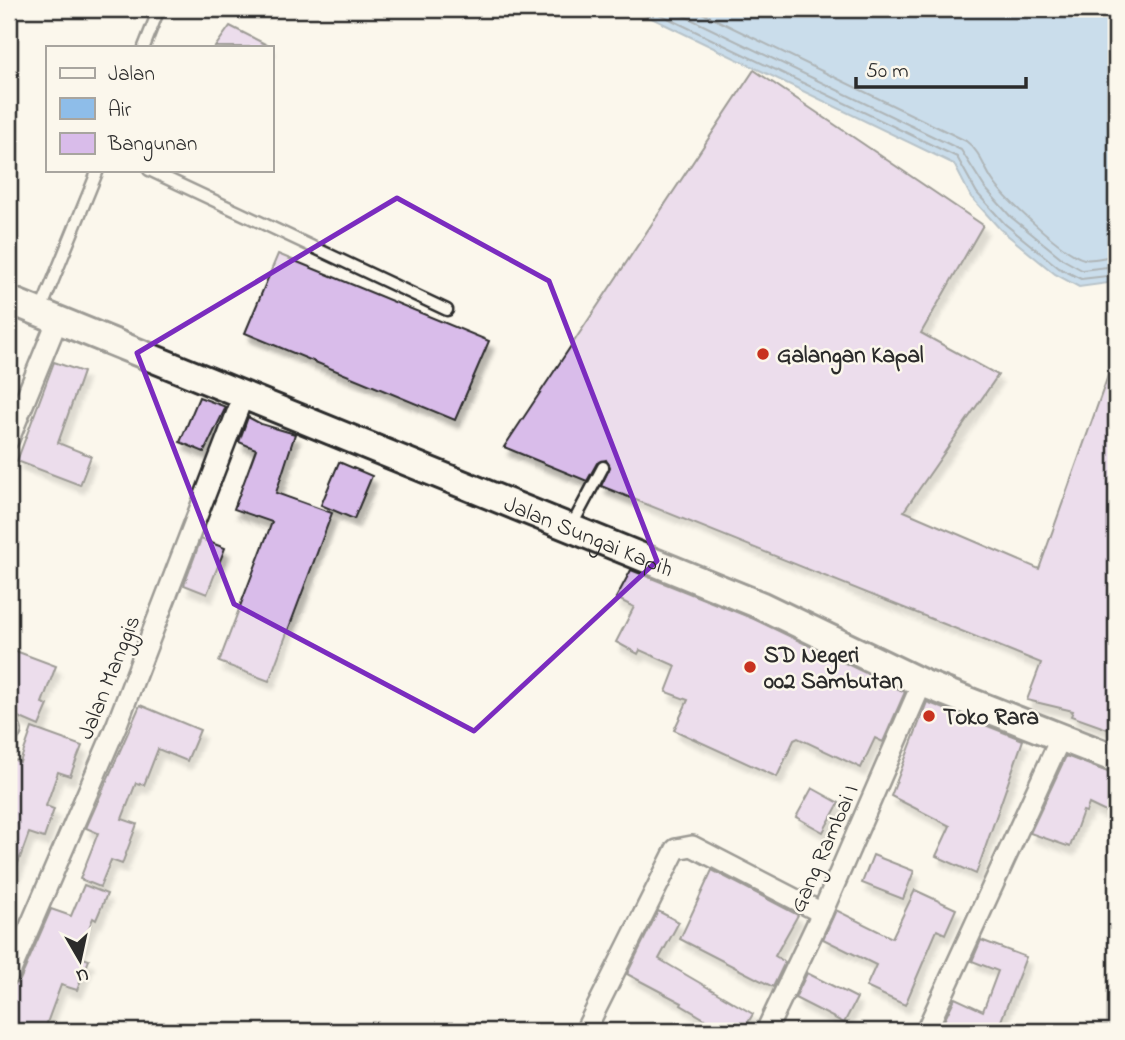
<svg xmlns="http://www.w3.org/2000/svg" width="1125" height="1040" viewBox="0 0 1125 1040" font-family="'Indie Flower',sans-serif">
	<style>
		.water { fill: #8ebde9; stroke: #66839d; stroke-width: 2 }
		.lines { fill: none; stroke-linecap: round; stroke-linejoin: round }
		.shore { stroke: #536577; stroke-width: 2 }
		.building { fill: #d9bcea; stroke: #2b2b2b; stroke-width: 2; filter: url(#shadow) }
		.lane-casing { stroke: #2b2b2b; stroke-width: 15 }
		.street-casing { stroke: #2b2b2b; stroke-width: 24 }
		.secondary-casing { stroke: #2b2b2b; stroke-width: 32 }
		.lane { stroke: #fbf7ec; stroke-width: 10 }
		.street { stroke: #fbf7ec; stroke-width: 19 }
		.secondary { stroke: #fbf7ec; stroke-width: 26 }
		.marked { fill: none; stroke: #7b2cbf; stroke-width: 5; stroke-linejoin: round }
		.poi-dot { fill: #c8321e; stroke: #fbf7ec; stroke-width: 2.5 }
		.labels { text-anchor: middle; stroke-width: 5; stroke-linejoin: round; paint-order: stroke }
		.poi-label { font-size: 23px; font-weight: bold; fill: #2b2b2b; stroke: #fbf7ec; text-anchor: start }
		.street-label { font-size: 23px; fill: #2b2b2b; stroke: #fbf7ec }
	</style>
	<defs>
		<filter id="shadow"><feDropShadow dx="4.5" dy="8" stdDeviation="2" flood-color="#0004"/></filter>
	</defs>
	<rect width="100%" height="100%" fill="#fbf7ec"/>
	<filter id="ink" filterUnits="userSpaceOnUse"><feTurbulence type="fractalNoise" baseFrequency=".0143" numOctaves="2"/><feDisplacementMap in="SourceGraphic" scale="14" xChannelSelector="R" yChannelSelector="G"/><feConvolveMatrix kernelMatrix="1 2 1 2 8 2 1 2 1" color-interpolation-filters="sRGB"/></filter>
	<g filter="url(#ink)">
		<polygon class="water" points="633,9 1116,9 1116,282 1079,287 1055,274 1000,229 971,197 954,164"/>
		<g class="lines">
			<g class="shore">
				<polyline points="649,9 957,157 977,193 1005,224 1059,268 1081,279 1116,275"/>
				<polyline points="670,9 961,150 985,188 1011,217 1064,260 1082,270 1116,266"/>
				<path d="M694,9L966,141C980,151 984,168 993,181C1004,198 1065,255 1084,259C1093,261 1106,256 1116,256"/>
			</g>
		</g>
		<g class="building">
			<polygon points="230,26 271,47 215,47"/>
			<polygon points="754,70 983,225 921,333 998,375 904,511 1039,569 1114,359 1116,359 1116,732 1071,716 1073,711 1027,700 1041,663 601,486 610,467 606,460 597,463 587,481 504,447"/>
			<polygon points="278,254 489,341 455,420 245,333"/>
			<polygon points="54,362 83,372 58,443 91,456 80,485 17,461"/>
			<polygon points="199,397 226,407 204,452 180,442"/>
			<polygon points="248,417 261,424 295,434 276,493 332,513 269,681 219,662 272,522 234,509 256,449 239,442"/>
			<polygon points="339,462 372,476 354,519 321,505"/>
			<polygon points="201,539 225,548 207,594 184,585"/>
			<polygon points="631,570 754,619 905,692 883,742 875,738 861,768 798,738 794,740 777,777 674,730 688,700 666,692 676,666 640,650 638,654 616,642 634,607 616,598"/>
			<polygon points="13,650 56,666 42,703 48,705 39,726 9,713 9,662"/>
			<polygon points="927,702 1023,740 976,874 936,856 950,826 891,796"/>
			<polygon points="140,705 200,730 187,761 158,749 144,785 136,783 122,819 137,824 122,864 111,860 100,887 80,879 98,833 86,828"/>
			<polygon points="32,728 82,746 70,776 58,772 46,806 54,809 44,838 29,833 11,883 9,883 9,758 20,762"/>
			<polygon points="1066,756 1116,775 1116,817 1089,804 1086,812 1083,811 1070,847 1030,833"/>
			<polygon points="812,788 839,803 823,832 796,817"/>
			<polygon points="873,855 914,871 903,899 862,883"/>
			<polygon points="712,870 798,915 775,956 785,962 773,987 680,939"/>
			<polygon points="84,885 107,894 96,920 93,918 78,956 89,960 77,990 61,985 44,1031 9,1031 9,987 20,980 51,909 71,916"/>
			<polygon points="915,890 956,909 945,934 937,930 905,1005 866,987 876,965 823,939 836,910 892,938"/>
			<polygon points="658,911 679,922 659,959 753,1014 743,1031 725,1031 681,1005 682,1003 627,974"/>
			<polygon points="981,940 1026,957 997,1031 952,1031 941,1027 955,998 983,1011 998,971 972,961"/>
			<polygon points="807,973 857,998 844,1023 795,998"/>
		</g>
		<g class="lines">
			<defs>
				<g id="lane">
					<polyline points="144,47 159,9"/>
					<polyline points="149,170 447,310"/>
					<polyline points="40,312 98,170"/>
					<polyline points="571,527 603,467"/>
				</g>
				<g id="street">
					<polyline points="9,439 58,319"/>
					<polyline points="9,730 11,731"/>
					<polyline points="9,975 117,724 244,394"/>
					<polyline points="585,1031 676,849 692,846 822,913"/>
					<polyline points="766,1031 822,913 922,683"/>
					<polyline points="926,1031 1061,737"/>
				</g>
				<g id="secondary">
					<path id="s1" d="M9,300L760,605L922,683L1116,759"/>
				</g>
			</defs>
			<use href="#lane" class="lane-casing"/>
			<use href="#street" class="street-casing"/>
			<use href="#secondary" class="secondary-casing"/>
			<use href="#lane" class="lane"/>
			<use href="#street" class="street"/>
			<use href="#secondary" class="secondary"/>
		</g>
	</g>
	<path d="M0 0H1125V1040H0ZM397,198L549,281L657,561L474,731L234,604L137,353Z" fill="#fbf7ec" fill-opacity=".55" fill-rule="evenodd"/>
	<path class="marked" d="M397,198L549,281L657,561L474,731L234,604L137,353Z"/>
	<g class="poi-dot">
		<circle cx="763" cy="354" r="7"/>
		<circle cx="750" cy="667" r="7"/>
		<circle cx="929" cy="716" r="7"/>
	</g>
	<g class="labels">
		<g class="poi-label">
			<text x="777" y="362">Galangan Kapal</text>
			<text x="764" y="662">SD Negeri<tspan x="764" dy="26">002 Sambutan</tspan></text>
			<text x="943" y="724">Toko Rara</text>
		</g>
		<g class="street-label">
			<text dy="8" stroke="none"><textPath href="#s1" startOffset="626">Jalan Sungai Kapih</textPath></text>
			<text transform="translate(108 677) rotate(-68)" y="8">Jalan Manggis</text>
			<text transform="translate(823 848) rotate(-66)" y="8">Gang Rambai I</text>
		</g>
	</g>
	<rect width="1125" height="1040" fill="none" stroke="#fbf7ec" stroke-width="35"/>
	<rect x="18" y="18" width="1090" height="1005" fill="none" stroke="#2b2b2b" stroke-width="2.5" filter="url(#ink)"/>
	<rect x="46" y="46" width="228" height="126" fill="#fbf7ec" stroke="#a8a59f" stroke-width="2"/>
	<rect x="60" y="68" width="35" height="10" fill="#fbf7ec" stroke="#a8a59f" stroke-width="2"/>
	<text x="108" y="80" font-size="21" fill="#2b2b2b">Jalan</text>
	<rect x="60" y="98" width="35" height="21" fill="#8ebde9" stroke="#a8a59f" stroke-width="2"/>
	<text x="108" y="116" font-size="21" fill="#2b2b2b">Air</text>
	<rect x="60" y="133" width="35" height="21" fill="#d9bcea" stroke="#a8a59f" stroke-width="2"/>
	<text x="108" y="150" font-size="21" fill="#2b2b2b">Bangunan</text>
	<g transform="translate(80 960) rotate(171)" stroke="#fbf7ec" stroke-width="5" paint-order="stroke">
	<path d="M0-5L12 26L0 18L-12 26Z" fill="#2b2b2b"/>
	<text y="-10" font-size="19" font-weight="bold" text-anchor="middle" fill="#2b2b2b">U</text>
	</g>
	<path d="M856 77v10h170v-10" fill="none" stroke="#2b2b2b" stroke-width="3.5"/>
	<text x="866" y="77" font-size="21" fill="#2b2b2b" stroke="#fbf7ec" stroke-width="5" paint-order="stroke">50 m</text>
</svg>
